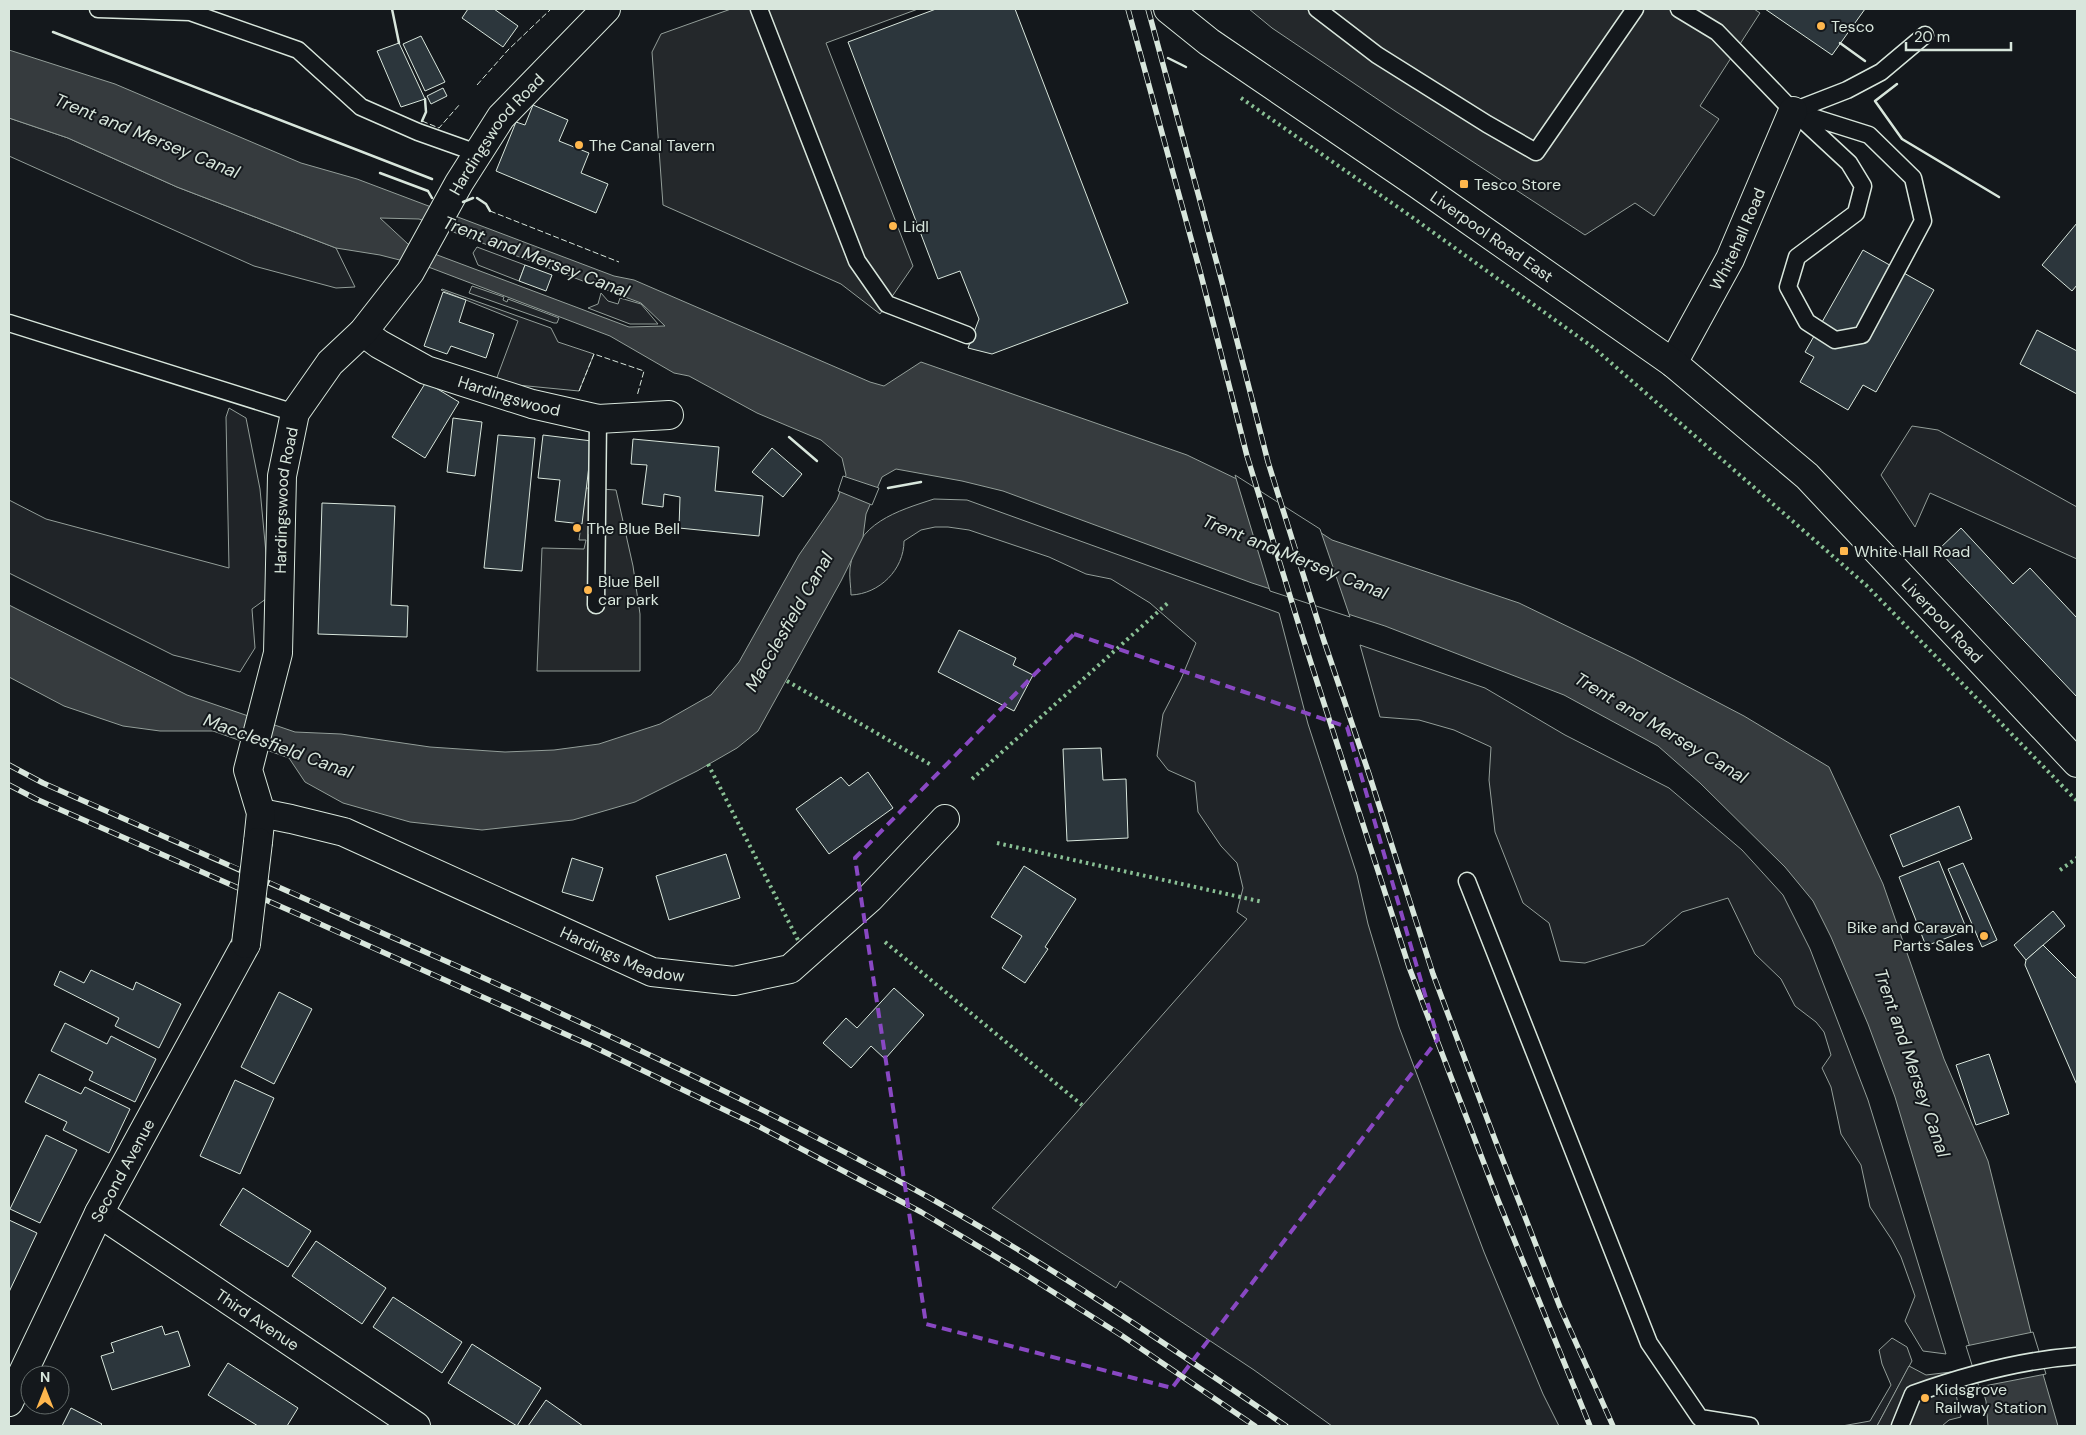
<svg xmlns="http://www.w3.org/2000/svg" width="2086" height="1435" viewBox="0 0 2086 1435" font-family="'DM Sans',sans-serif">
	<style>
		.green { fill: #202428; stroke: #939e99 }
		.parking { fill: #24282b; stroke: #939e99 }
		.water { fill: #363b3e; stroke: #939e99; fill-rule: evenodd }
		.pier { fill: #14181c; stroke: #939e99 }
		.building { fill: #2c363c; stroke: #d8e6dc }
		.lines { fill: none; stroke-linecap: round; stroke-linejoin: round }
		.lane-casing { stroke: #d8e6dc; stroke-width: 19 }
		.street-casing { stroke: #d8e6dc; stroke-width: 30 }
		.primary-casing { stroke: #d8e6dc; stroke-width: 30 }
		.lane { stroke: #14181c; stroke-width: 16 }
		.street { stroke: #14181c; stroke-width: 28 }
		.primary { stroke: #14181c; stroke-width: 28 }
		.rail-casing { stroke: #d8e6dc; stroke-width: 5.5 }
		.rail { stroke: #14181c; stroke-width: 4; stroke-dasharray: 11; stroke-linecap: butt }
		.street-bridge-casing { stroke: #d8e6dc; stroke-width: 30; stroke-linecap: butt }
		.street-bridge { stroke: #14181c; stroke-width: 28 }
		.hedge { stroke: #8ac095; stroke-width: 4; stroke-dasharray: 2.5 4; stroke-linecap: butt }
		.fence { stroke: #d8e6dc; stroke-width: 1; stroke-dasharray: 6 2.5; stroke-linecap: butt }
		.wall { stroke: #d8e6dc; stroke-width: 2.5 }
		.marked { fill: none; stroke: #8948c3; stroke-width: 4; stroke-dasharray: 10 6; stroke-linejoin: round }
		.poi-dot { fill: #ffb74d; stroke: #14181c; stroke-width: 2 }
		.labels { text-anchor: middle; stroke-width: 4; stroke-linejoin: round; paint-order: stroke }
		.poi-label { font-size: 16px; fill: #d8e6dc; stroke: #14181c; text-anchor: start }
		.street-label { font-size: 16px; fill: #d8e6dc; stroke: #14181c }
		.water-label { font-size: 18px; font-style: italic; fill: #d8e6dc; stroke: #14181c }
	</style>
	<rect width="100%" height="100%" fill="#14181c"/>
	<g class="green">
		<polygon points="9,118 68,138 177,187 336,248 355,287 336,288 254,266 9,156"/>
		<polygon points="477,247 525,265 519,281 478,265 473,253"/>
		<polygon points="472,286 504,297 503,300 507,302 508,299 559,318 557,323 554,323 469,293"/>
		<polygon points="442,289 551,328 558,342 594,354 579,391 507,384 496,380 518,321 441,290"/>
		<polygon points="601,293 608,301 618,304 620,298 641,304 658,324 630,324 588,308 598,304"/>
		<polygon points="229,408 246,418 260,489 270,596 252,609 255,648 240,672 173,655 9,573 9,500 46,519 229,568 226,417"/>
		<polygon points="1912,426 1938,430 2077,507 2077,559 1930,493 1915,527 1881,475"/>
		<path d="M934,499L967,500L1279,613L1308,724L1357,875L1368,924L1399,1027L1484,1252L1543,1394L1559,1426H1332L1254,1370L1120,1281L1116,1288L992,1208L1247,919L1237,912L1243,888L1237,863L1221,846L1198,812L1195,782L1168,770L1157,756L1163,714L1181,679L1196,643L1150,603L1111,579L1086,574L1049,557L969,530L948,527H935L921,530L904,541C904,570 879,594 851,595C851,587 849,577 850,568C856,523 897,511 934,499Z"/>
		<polygon points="1360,645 1485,688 1565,735 1669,788 1742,850 1783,895 1810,949 1868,1100 1946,1354 1923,1351 1905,1321 1915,1296 1901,1257 1892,1240 1870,1207 1861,1165 1841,1134 1831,1087 1822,1068 1831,1055 1824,1032 1816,1022 1795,1006 1781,979 1755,954 1728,898 1682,912 1644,945 1585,963 1560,961 1549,923 1523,903 1495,832 1489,780 1491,747 1454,730 1419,720 1380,717"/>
		<polygon points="1892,1338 1907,1347 1912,1361 1877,1426 1842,1426 1870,1421 1891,1385 1882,1364 1879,1350"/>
	</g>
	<g class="parking">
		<polygon points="731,9 918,9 826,43 913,266 880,314 841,284 663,205 652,52 661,34"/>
		<polygon points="1249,9 1754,9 1760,13 1700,106 1719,119 1654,216 1635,203 1585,235 1395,111 1272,28"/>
		<polygon points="586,488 616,490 633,566 640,614 640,671 537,671 542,548 584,549 586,540 579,540"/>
		<polygon points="1909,1366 1926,1375 1951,1372 1961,1417 1949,1420 1942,1426 1877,1426"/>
	</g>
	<path class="water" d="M9,50L115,84L301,163L357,179L614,276L634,280L870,382L884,386L921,362L1187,455L1241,481L1332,540L1519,603L1633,658L1744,716L1829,767L1883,884L1944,1059L1988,1161L2031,1333L2058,1426H1988L1986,1401L1895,1097L1868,1024L1831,937L1813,901L1785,867L1700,783L1658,746L1564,695L1385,626L1252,583L1003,491L962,481L896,469L882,477L866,514L863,537L841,581L758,731L737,748L697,771L635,802L573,820L482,830L410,822L343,803L305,782L289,758L213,731H160L123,726L64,706L9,677V605L187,695L295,732L341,734L430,747L505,752L554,750L599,744L660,724L711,695L739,662L799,555L837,500L846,475L842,458L821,440L757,413L689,376L674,373L610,336L431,268L380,255L336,248L177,187L68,138L9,118ZM380,218L419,219L641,303L665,326L629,327L408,244Z"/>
	<g class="pier">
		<polygon points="1235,475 1320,529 1350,617 1270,591"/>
		<polygon points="843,476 879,488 872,505 838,491"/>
		<polygon points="2033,1332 2046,1374 1979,1387 1966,1346"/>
	</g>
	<g class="building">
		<polygon points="468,9 494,9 518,26 503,47 462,18"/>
		<polygon points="936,9 1015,9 1128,303 992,354 968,348 979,319 960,271 938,279 848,42"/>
		<polygon points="1765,9 1865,9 1832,55"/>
		<polygon points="421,36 445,82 425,91 403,44"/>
		<polygon points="399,43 425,99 401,107 377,51"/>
		<polygon points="443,88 447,96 431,104 427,96"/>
		<polygon points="533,105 568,120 559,141 589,153 581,173 608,184 596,213 496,171 516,122 525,125"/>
		<polygon points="2077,223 2077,285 2072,291 2042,265"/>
		<polygon points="1863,250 1934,290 1876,392 1863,385 1848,410 1800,382 1814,357 1805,352"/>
		<polygon points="525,265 552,275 546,291 519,281"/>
		<polygon points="443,292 466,300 459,322 494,334 486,358 451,346 447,354 424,346"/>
		<polygon points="2037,330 2077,351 2077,394 2020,364"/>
		<polygon points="426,382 459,402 425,458 392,437"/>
		<polygon points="453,418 482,422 475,476 447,472"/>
		<polygon points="498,435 535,438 522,571 484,568"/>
		<polygon points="543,435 592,441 582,524 555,521 560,480 538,478"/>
		<polygon points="633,439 719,447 715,491 763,496 759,536 679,528 680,497 664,494 663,507 642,504 647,465 631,464"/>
		<polygon points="772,448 802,474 783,497 752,472"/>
		<polygon points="322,503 395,506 391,605 408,606 407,637 318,634"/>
		<polygon points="1961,528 2013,584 2030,568 2077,618 2077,697 1938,550"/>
		<polygon points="959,630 1016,658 1013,665 1033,675 1014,711 938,672"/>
		<polygon points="1101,748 1103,780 1126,779 1128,838 1067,841 1063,749"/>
		<polygon points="868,772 893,808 829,854 796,809 841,777 849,786"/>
		<polygon points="1959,806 1972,839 1903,867 1890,835"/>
		<polygon points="726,854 740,898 669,920 656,876"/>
		<polygon points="572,858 603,868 593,901 562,892"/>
		<polygon points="1939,861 1967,930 1926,946 1899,877"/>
		<polygon points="1963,863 1997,940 1982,947 1948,869"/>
		<polygon points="1024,866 1076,899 1045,947 1048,949 1025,983 1002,968 1022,936 991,917"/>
		<polygon points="2053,911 2065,926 2026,960 2014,945"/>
		<polygon points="2043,945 2077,979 2077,1085 2025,965 2026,960"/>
		<polygon points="91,970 133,990 136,982 181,1004 159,1048 115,1026 119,1018 54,985 60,971 84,983"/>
		<polygon points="894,988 924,1015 885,1059 871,1046 851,1068 823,1043 846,1018 857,1028"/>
		<polygon points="279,992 312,1009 274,1084 241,1067"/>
		<polygon points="65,1023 107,1044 111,1036 156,1059 135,1102 89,1080 93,1072 51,1051"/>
		<polygon points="1989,1054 2009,1114 1976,1125 1956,1065"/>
		<polygon points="39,1074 81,1094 85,1087 130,1109 109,1153 63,1130 67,1122 25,1102"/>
		<polygon points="235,1080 274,1098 240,1174 200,1156"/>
		<polygon points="46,1135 77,1150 40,1223 10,1209"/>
		<polygon points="243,1188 311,1231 288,1267 220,1225"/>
		<polygon points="9,1220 37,1233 9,1292"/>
		<polygon points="316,1241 386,1288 362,1324 292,1276"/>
		<polygon points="393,1297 462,1342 442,1373 373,1327"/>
		<polygon points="162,1326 165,1335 178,1331 190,1366 112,1390 101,1356 114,1352 111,1343"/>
		<polygon points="472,1344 541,1388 517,1426 448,1383"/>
		<polygon points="228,1363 298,1408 287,1426 258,1426 208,1395"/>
		<polygon points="546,1400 583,1426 528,1426"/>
		<polygon points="71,1408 102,1424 100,1426 62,1426"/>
	</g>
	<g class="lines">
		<defs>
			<g id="lane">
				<polyline points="98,9 190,12 298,50 361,107 418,132 477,153"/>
				<polyline points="759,9 857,261 887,304 967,335"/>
				<polyline points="1317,9 1377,55 1487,124 1536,152 1635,9"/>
				<polyline points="1679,9 1717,32 1793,111 1849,163 1863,186 1856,213 1797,257 1788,287 1807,322 1835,340 1862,335 1923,221 1913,178 1869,135 1793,111"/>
				<polyline points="1793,111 1847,90 1881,72 1925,35"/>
				<polyline points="9,323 295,413"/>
				<polyline points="596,605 598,419"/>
				<polyline points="1467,881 1649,1343 1700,1418 1750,1426"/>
				<path d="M1900,1426L1913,1394C1966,1375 2022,1360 2077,1356"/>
			</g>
			<g id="street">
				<path id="s1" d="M363,332L379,344L426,370L532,404L598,419L669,415"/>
				<path id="s2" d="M1673,363L1730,259L1793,111"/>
				<path id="s3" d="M261,813L291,819L344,832L652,972L734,981L790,969L870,898L945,819"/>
				<path id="s4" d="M258,842L261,813L248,770L278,653L282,476L295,413L330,363L363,332L410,272L459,183L501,117L606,9"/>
				<path id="s5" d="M99,1213L416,1426"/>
				<path id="s6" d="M9,1402L99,1213L246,944"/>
			</g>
			<g id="primary">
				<path id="s7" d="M1168,9L1209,42L1416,183L1673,363L1807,476L2077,763"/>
			</g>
		</defs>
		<use href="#lane" class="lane-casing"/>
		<use href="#street" class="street-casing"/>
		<use href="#primary" class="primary-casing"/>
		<use href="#lane" class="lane"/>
		<use href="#street" class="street"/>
		<use href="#primary" class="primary"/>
		<defs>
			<g id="rail">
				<polyline points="1128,9 1201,275 1247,456 1301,632 1409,967 1498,1200 1590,1426"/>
				<polyline points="1148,9 1222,282 1268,462 1323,638 1369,774 1433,974 1494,1137 1560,1307 1613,1426"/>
				<path d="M9,765L43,783C187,846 331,910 475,974C629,1044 782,1116 930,1198C1053,1267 1169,1346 1286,1426"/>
				<polyline points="9,785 36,799 309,919 594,1047 758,1126 921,1212 1023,1273 1121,1335 1255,1426"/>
			</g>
		</defs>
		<use href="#rail" class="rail-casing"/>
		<use href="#rail" class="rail"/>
		<defs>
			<polyline id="street-bridge" points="246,944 258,842"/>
		</defs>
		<use href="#street-bridge" class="street-bridge-casing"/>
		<use href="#street-bridge" class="street-bridge"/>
		<g class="hedge">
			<polyline points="1241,98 1409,215 1594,348 1866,585 2077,801"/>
			<polyline points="787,681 933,766"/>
			<polyline points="708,764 799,942"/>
			<polyline points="972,779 1170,601"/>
			<polyline points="997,843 1263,902"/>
			<polyline points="2060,870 2077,858"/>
			<polyline points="885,942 1082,1105"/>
		</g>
		<g class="fence">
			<polyline points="477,85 508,50 551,9"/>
			<polyline points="422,121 439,128 460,104"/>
			<polyline points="490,211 619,262"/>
			<polyline points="579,391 594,354 644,371 637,396"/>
		</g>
		<g class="wall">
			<polyline points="392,9 399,43"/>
			<polyline points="53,32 432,179"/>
			<polyline points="1840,43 1865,61"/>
			<polyline points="1168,58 1186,67"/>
			<polyline points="1897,84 1875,101 1902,139 1999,197"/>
			<polyline points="422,121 426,112 425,99"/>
			<polyline points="380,173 428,191 432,198"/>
			<polyline points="477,198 486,204 490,211"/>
			<polyline points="463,202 473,198"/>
			<polyline points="789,437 817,461"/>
			<polyline points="888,488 921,482"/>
		</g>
	</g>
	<path class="marked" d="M1074,634L1347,727L1438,1039L1172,1388L926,1324L855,858Z"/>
	<g class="poi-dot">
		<circle cx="1821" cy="26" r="5"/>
		<circle cx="579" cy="145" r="5"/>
		<rect x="1459" y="179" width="10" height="10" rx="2.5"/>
		<circle cx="893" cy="226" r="5"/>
		<circle cx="577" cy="528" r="5"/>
		<rect x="1839" y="546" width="10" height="10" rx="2.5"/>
		<circle cx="588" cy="590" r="5"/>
		<circle cx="1984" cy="936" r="5"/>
		<circle cx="1925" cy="1398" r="5"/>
	</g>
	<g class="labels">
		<g class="poi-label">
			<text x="1831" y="32">Tesco</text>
			<text x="589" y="151">The Canal Tavern</text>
			<text x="1474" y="190">Tesco Store</text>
			<text x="903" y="232">Lidl</text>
			<text x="587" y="534">The Blue Bell</text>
			<text x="1854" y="557">White Hall Road</text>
			<text x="598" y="587">Blue Bell<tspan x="598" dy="18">car park</tspan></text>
			<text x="1974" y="933" text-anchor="end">Bike and Caravan<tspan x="1974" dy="18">Parts Sales</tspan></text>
			<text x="1935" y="1395">Kidsgrove<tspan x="1935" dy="18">Railway Station</tspan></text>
		</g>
		<g class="street-label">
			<text dy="6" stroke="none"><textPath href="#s4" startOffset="782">Hardingswood Road</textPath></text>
			<text dy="6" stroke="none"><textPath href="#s7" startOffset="396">Liverpool Road East</textPath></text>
			<text dy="6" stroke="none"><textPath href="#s2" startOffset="140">Whitehall Road</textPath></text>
			<text dy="6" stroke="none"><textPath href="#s1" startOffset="161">Hardingswood</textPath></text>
			<text dy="6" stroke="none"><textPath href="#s4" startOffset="348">Hardingswood Road</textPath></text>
			<text dy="6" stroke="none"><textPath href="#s7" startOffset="990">Liverpool Road</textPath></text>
			<text dy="6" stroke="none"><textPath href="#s3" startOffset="390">Hardings Meadow</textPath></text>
			<text dy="6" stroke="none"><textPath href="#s6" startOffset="258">Second Avenue</textPath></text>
			<text dy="6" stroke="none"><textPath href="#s5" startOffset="191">Third Avenue</textPath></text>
		</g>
		<g class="water-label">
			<text transform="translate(147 136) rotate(22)" y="6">Trent and Mersey Canal</text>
			<text transform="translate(536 257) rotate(21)" y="6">Trent and Mersey Canal</text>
			<text transform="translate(1295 557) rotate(22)" y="6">Trent and Mersey Canal</text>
			<text transform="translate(789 622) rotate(-60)" y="6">Macclesfield Canal</text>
			<text transform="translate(1661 728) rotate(31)" y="6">Trent and Mersey Canal</text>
			<text transform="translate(278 746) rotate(20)" y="6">Macclesfield Canal</text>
			<text transform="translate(1912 1063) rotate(71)" y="6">Trent and Mersey Canal</text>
		</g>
	</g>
	<rect width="2086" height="1435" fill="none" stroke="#d8e6dc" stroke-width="20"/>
	<g transform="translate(45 1390)"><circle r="24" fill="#14181c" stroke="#626a69"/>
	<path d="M0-4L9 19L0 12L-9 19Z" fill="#ffb74d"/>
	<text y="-8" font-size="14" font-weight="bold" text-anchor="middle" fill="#d8e6dc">N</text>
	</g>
	<path d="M1906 42v8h105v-8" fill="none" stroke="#d8e6dc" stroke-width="2.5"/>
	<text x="1914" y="42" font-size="15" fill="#d8e6dc" stroke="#14181c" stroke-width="4" paint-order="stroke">20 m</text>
</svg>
